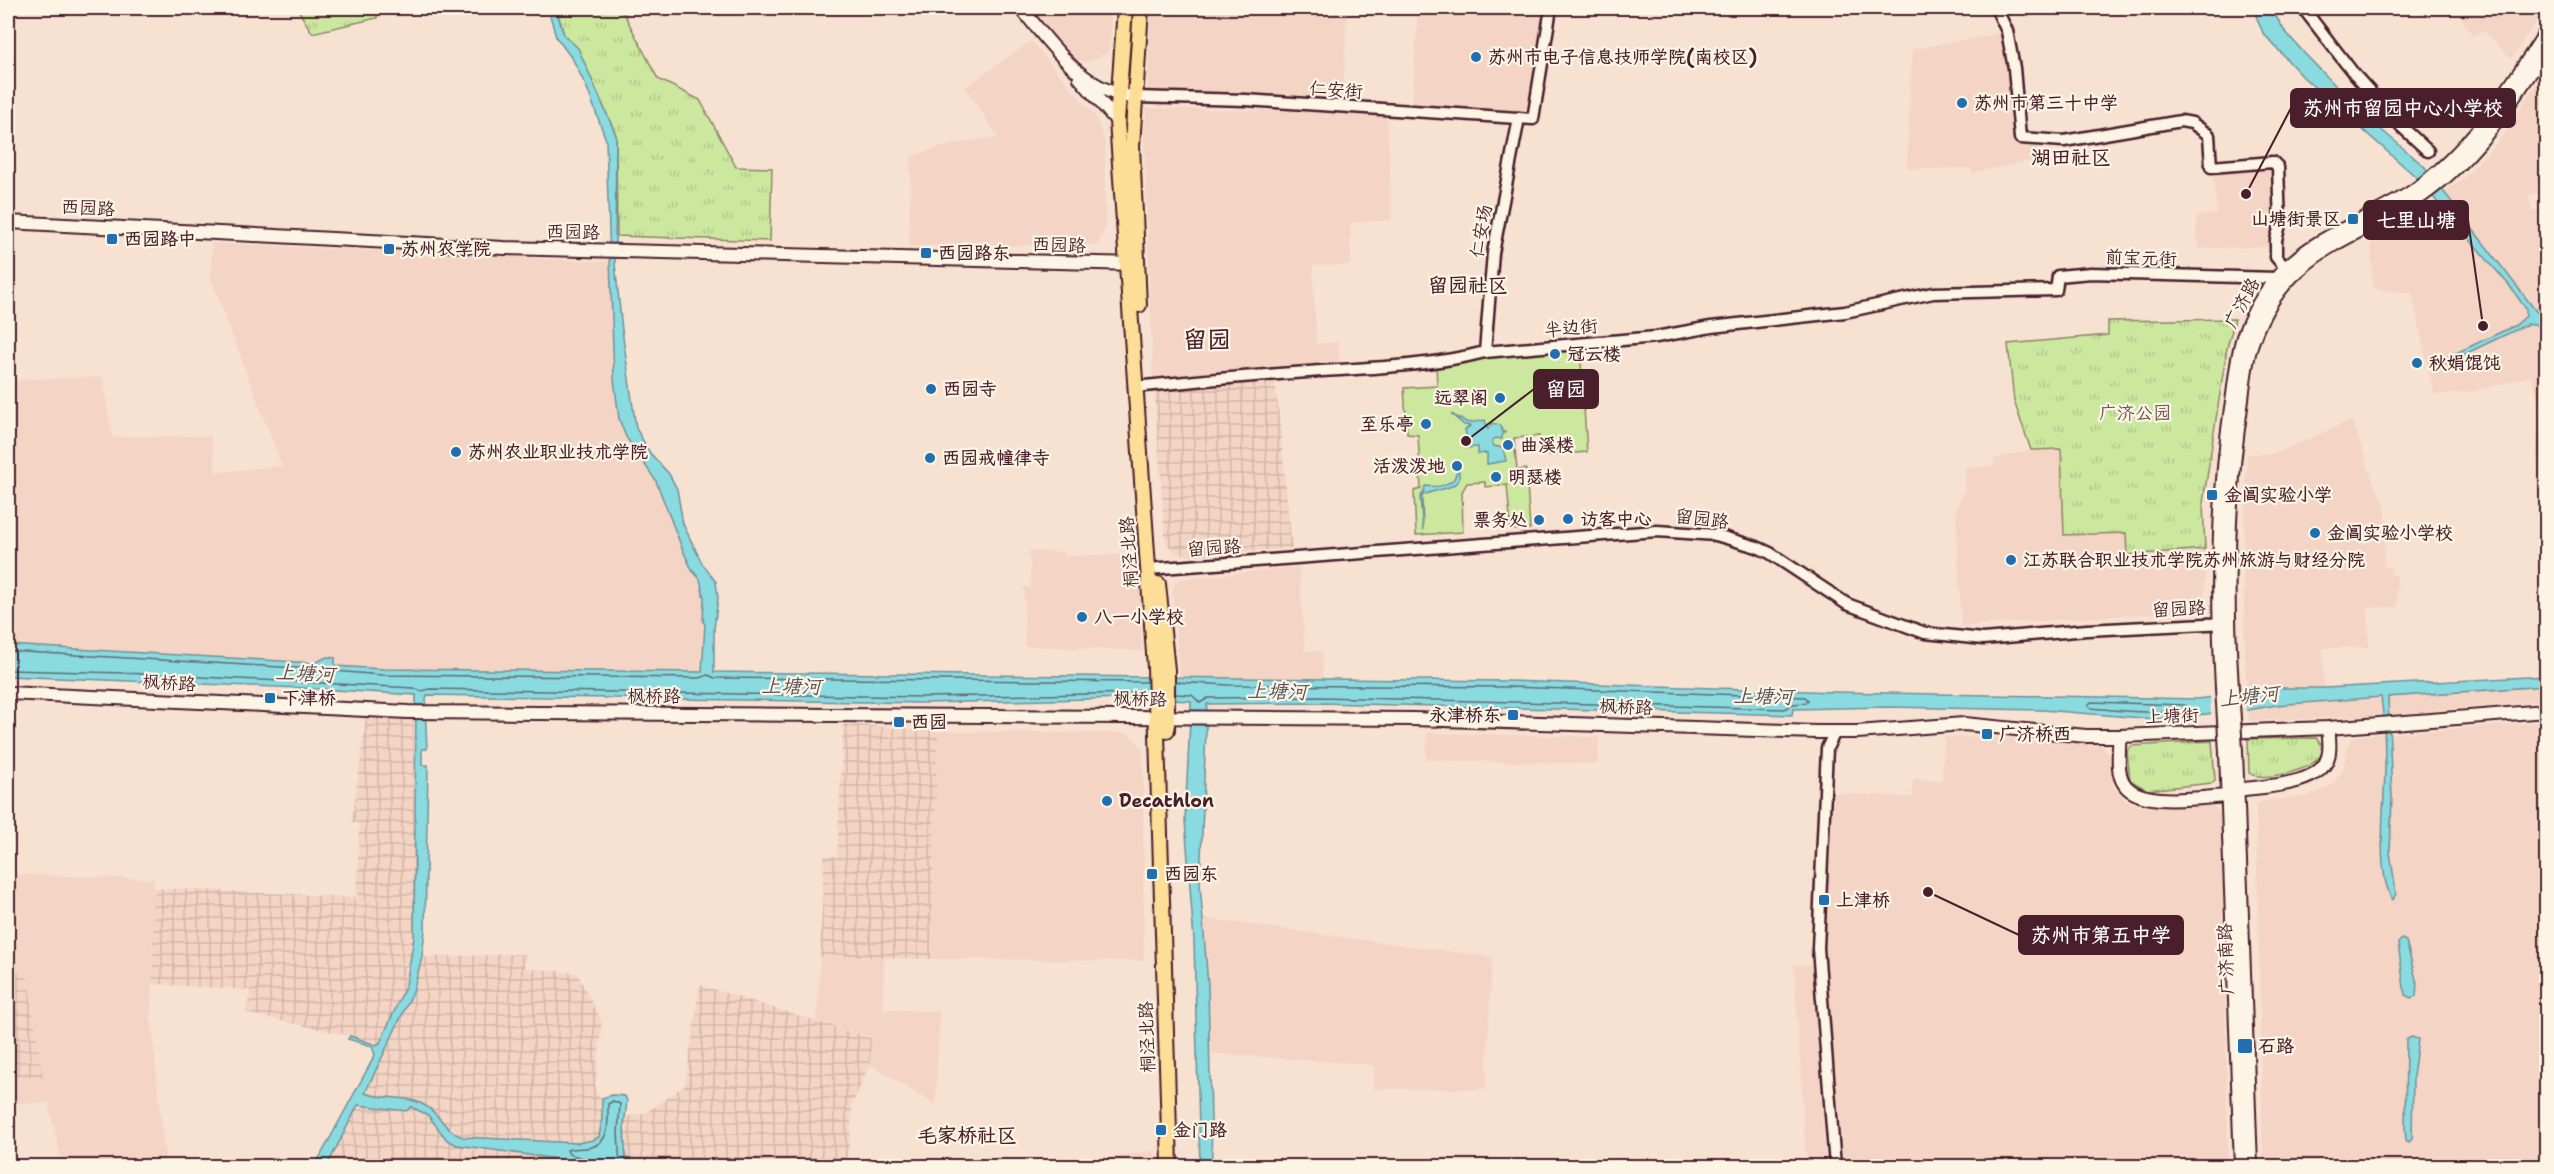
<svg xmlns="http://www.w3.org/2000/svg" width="2554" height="1174" viewBox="0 0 2554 1174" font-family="'Shantell Sans','LXGW WenKai TC',sans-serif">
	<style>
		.built { fill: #f4d4c4 }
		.industrial { fill: url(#industrial-grid) }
		.grass { fill: url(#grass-tufts); stroke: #8b8465; stroke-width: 1.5 }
		.garden { fill: #cce89f; stroke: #8b8465; stroke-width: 1.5 }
		.water { fill: #89dbe0; stroke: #709098; stroke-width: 1.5 }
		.pier { fill: #f7e2d2 }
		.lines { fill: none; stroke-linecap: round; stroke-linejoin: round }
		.shore { stroke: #636a73; stroke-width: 1.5 }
		.tertiary-casing { stroke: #4a1f2b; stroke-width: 15 }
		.secondary-casing { stroke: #4a1f2b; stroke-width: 16 }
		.primary-casing { stroke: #4a1f2b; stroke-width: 18 }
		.tertiary { stroke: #fcf5e5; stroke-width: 10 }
		.secondary { stroke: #fcf5e5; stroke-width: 12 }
		.primary { stroke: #fdde96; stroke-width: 14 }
		.secondary-bridge-casing { stroke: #4a1f2b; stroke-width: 16; stroke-linecap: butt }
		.secondary-bridge { stroke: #fcf5e5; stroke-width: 12 }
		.poi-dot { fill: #1f6fb2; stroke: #fcf5e5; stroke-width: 2 }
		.labels { text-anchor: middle; stroke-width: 4.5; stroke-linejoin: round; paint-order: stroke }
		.poi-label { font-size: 18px; font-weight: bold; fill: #4a1f2b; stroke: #fcf5e5; text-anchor: start }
		.street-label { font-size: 18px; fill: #4a1f2b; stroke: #fcf5e5 }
		.park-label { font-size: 18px; fill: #6a5148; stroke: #fcf5e5 }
		.neighbourhood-label { font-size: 20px; font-weight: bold; fill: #4a1f2b; stroke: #fcf5e5 }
		.water-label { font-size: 20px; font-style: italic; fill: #5a4e58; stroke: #fcf5e5 }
		.district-label { font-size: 24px; font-weight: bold; fill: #4a1f2b; stroke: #fcf5e5 }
		.leader { fill: none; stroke: #4a1f2b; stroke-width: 2 }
		.callout-dot { fill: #4a1f2b; stroke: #fcf5e5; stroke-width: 2 }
		.callout { fill: #4a1f2b; stroke: #4a1f2b; stroke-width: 2 }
		.callout-label { font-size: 20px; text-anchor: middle; font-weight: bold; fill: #fff }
	</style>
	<defs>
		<pattern id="industrial-grid" width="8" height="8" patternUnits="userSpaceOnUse" patternTransform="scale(1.5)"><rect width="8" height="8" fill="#f4d4c4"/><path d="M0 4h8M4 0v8" fill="none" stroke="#d3b6a9"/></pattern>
		<pattern id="grass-tufts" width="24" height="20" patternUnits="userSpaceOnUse" patternTransform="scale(1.5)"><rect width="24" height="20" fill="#cce89f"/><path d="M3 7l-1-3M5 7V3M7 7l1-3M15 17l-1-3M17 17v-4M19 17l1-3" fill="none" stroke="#b1c789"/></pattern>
	</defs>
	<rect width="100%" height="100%" fill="#f7e2d2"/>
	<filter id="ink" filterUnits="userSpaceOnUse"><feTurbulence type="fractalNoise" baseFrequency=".0167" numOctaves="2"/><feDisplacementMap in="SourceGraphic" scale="12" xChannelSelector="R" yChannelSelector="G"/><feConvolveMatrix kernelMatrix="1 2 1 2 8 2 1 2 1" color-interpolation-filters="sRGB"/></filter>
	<g filter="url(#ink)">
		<g class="built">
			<polygon points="1026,8 1111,8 1110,46 1107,53 1091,61 1082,61 1067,57"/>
			<polygon points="1151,8 1347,8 1343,102 1147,93"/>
			<polygon points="1418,8 1544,8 1528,114 1523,115 1412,106"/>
			<polygon points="2462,8 2545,8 2511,59 2482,30 2473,36 2457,11"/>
			<polygon points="2005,30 2018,142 2036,140 2039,159 1972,173 1971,168 1907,169 1912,49 1992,35"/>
			<polygon points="1031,41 1096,117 1105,143 1105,228 1098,245 909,246 911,156 957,143 998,137 965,87"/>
			<polygon points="2546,68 2546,179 2536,186 2541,192 2529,195 2532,211 2546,209 2546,491 2536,453 2541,410 2531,376 2471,392 2434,395 2412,293 2373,289 2371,240 2432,202 2465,177 2504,134"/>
			<polygon points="1146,108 1387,113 1392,220 1350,223 1351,265 1313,266 1316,344 1338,342 1340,365 1153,381 1144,136"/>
			<polygon points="2270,165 2277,172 2278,228 2285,228 2285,246 2198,249 2196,216 2217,214 2213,173"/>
			<polygon points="212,243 610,262 614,379 619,419 626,437 656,481 682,548 692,570 700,579 704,598 703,622 705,623 702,672 383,669 8,645 8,384 25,379 103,377 112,437 211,436 216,472 282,466 211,279"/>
			<polygon points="2349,421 2353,422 2374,483 2386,507 2384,566 2391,567 2391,574 2397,575 2397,607 2368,608 2369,647 2323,648 2324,688 2260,688 2246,693 2243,558 2247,454 2270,454 2284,450"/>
			<polygon points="2061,448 2126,533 2128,555 2205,549 2204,606 2189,611 1961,626 1956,509 1965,490 1965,468 1995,466 1993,459 2031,450"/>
			<polygon points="1029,551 1064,552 1065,556 1139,554 1142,651 1025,646 1024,587 1031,587"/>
			<polygon points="1299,567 1305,651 1322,651 1323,679 1229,679 1180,676 1172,593 1175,582 1179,579"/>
			<polygon points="2546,686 2546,701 2383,715 2249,721 2248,710 2277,705"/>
			<polygon points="2546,722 2546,1166 2263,1166 2256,805 2262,801 2309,796 2332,785 2343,770 2350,740 2356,736"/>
			<polygon points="938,731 1127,733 1143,748 1144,961 931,959"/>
			<polygon points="1427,733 1599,737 1598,764 1426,760"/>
			<polygon points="1944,737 2002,738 2101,745 2111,755 2114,787 2126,801 2142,807 2213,806 2222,814 2228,1166 1844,1166 1825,948 1834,793 1912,797 1913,779 1942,780"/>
			<polygon points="8,874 154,879 151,1018 166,1166 63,1166 48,1103 8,1103 8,1077 43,1076 27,972 8,972"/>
			<polygon points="1201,918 1492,957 1486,1089 1373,1089 1374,1065 1208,1053 1208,986"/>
			<polygon points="820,956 884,958 883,1009 940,1012 935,1105 870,1064 871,1037 817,1021"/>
			<polygon points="1794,965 1812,965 1826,1166 1792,1166 1792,1163 1806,1161"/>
			<polygon points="1155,1150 1155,1166 1110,1166 1110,1158"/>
		</g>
		<g class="industrial">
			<polygon points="1275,377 1292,548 1188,556 1178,554 1167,544 1165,536 1154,387"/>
			<polygon points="366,717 414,719 414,938 406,985 380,1043 376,1045 350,1036 246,1013 250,990 152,984 154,888 357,897 359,823 352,822"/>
			<polygon points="843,724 938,731 931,959 820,956 824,856 837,856"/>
			<polygon points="526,954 525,968 577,973 602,1022 595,1093 602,1098 603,1114 625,1117 647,1112 685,1085 700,985 871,1038 870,1064 852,1105 850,1141 845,1166 626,1166 624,1126 608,1166 327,1166 407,1005 422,957"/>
			<polygon points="8,972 27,972 43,1077 8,1077"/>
		</g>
		<g class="grass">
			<polygon points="297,8 376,8 377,18 312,33"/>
			<polygon points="556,8 621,8 658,79 700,100 736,167 772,168 770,241 617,236 616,135 578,49 564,35"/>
			<polygon points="2235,319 2227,348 2203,503 2205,549 2127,555 2126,533 2064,535 2061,449 2031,450 2014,401 2008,344 2108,335 2108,321"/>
			<path d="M2316,738C2346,764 2263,785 2249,773L2248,739Z"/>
			<polygon points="2212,741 2215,780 2212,783 2147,790 2130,780 2127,751 2132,746"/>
		</g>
		<polygon class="garden" points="1580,349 1587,452 1541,456 1539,436 1514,438 1517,470 1526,469 1530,529 1511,530 1507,485 1485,487 1485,482 1467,483 1462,492 1463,532 1416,535 1414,491 1421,489 1418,435 1407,434 1404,388 1437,386 1436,363"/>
		<g class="water">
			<path d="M548,8H556L564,35L578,48L616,135L615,263L622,330L636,428L650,453L669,474L677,489L683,524L702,563L716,582L718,598L714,629V672L1508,681L1834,692L2151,698L2197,699L2249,693L2260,688H2324L2546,676V686L2388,697L2392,797L2390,852L2396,893L2393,900C2374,874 2386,795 2385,762C2385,741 2384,718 2381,697L2277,705L2248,710L2155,719L2042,710L1888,707L1793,709L1792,715L1320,703L1207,704L1200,883L1208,986L1212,1166H1200L1194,941L1185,820L1191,701L1128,698L926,703L427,695L425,707L427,749H422V765H428L425,930L422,957L413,992L365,1093C383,1100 407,1095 424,1105C440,1113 445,1132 463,1137L577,1143L593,1140L599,1137L602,1118V1098L612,1095L625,1096L627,1101L624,1126L626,1166H588L572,1161L457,1145L447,1140L428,1115L411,1107L406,1111L358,1105L327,1166H315L375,1055L372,1046L348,1039L350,1036L376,1045L380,1043L406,985L414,938L416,695L302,688L8,676V645L314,663L327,657L335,658V666L383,669L702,672L705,624L703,622L704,598L700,579L692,570L682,548L656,481L626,437L619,419L614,379L606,140L587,88L573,60L556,37Z"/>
			<polygon points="2253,8 2271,8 2284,30 2305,54 2364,115 2424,166 2546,324 2546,337 2535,324 2528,324 2444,364 2441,360 2516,325 2526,316 2526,309 2509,285 2415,176 2303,77 2263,33"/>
			<polygon points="1451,414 1468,423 1485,420 1488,429 1492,423 1501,425 1502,432 1505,432 1502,436 1502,439 1496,438 1492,441 1494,446 1503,448 1506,461 1487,464 1487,453 1478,454 1478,447 1465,448 1468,443 1465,430 1470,426 1464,425"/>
			<path d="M1457,471H1459V480C1449,492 1434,488 1422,496L1423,530L1420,497L1424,492L1425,486C1436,487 1445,487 1454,479Z"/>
			<polygon points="2402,939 2406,941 2417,983 2416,996 2411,998 2405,995 2398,943"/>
			<polygon points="2411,1037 2418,1039 2413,1077 2412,1139 2409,1142 2406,1140 2405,1128 2406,1040"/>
		</g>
		<polygon class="pier" points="2245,690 2246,713 2211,717 2210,694"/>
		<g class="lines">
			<g class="shore">
				<polyline points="8,651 313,669 327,665 334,671 382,675 700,678 708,675 715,678 1147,682"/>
				<polyline points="8,670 125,673 414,688 421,691 430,689 925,697 1147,693"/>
				<polyline points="1175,682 1229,685 1508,687 1805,697 1808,700 1806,703 1792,704 1785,709 1320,697 1208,698 1200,703 1192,695 1175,694"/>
				<path d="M2091,702L2185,705L2188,708L2185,711C2153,714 2122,711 2091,708L2088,705Z"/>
				<path d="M589,1166L586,1159L569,1154L567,1150C573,1148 579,1149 586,1148C611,1145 608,1124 608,1104L613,1101L620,1104L618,1132L620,1166"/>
			</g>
			<defs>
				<g id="tertiary">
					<polyline points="1996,8 2007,31 2014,68 2020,138 2064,141 2181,121 2192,123 2209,135 2211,167 2273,162 2278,167 2280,225 2276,240 2276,257 2290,273"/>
					<polyline points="2303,8 2354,74 2401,126 2428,151"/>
					<polyline points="1135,97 1246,100 1533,119 1551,8"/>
					<polyline points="1485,352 1493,253 1519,118"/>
					<path d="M1134,387C1192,381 1250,376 1308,372C1367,368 1427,367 1485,352L1656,337L1711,327L1845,312L1933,293L2056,290L2058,276L2091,273L2277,278L2280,281"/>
					<polyline points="1148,569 1657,531 1716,535 1757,547 1770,553 1847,604 1925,633 1983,639 2087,630 2226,623"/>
					<polyline points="1835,1166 1818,948 1827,748 1835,732"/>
				</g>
				<g id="secondary">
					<path d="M1021,8C1051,44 1084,94 1135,97"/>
					<polyline points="1080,78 1117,121"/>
					<polyline points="8,222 504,248 1137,264"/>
					<path d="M2222,688C2217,595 2217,501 2231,408C2235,385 2236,359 2243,337C2251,315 2264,292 2280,274C2316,234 2369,221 2413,191C2471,150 2508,90 2546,32"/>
					<path d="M2232,688C2226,594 2227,500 2241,407C2244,385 2245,361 2253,340C2262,313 2279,287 2300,269C2333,239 2376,226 2413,202C2472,164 2509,106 2546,49"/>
					<polyline points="8,693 408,712 1413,719 1816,732 1857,732 1964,724 2086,736 2119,736 2328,728 2546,711"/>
					<path d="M2119,736C2120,750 2116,770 2123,782C2137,809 2202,797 2228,796"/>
					<polyline points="2236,751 2251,1166"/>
					<polyline points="2226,752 2241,1166"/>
					<path d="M2238,790C2263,786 2320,786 2328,757C2331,748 2329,737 2328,728"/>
				</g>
				<g id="primary">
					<polyline points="1125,8 1117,121 1155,668 1170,1166"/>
					<polyline points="1139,305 1132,146 1141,8"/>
					<polyline points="1158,584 1167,670 1167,730"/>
				</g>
			</defs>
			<use href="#tertiary" class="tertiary-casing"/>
			<use href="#secondary" class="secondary-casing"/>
			<use href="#primary" class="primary-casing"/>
			<use href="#tertiary" class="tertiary"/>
			<use href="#secondary" class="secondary"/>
			<use href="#primary" class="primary"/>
			<defs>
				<g id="secondary-bridge">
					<polyline points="2222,688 2226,752"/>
					<polyline points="2232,688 2236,751"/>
				</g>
			</defs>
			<use href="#secondary-bridge" class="secondary-bridge-casing"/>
			<use href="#secondary-bridge" class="secondary-bridge"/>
		</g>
	</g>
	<g class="poi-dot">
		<circle cx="1476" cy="57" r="6"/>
		<circle cx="1962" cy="103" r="6"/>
		<rect x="2347" y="213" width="12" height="12" rx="3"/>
		<rect x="106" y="233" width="12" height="12" rx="3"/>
		<rect x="383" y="243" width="12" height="12" rx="3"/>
		<rect x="920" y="247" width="12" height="12" rx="3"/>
		<circle cx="1555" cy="354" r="6"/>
		<circle cx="2417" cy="363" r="6"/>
		<circle cx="931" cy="389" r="6"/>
		<circle cx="1500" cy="398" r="6"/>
		<circle cx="1426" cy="424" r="6"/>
		<circle cx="1508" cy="445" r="6"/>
		<circle cx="456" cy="452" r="6"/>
		<circle cx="930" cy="458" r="6"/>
		<circle cx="1457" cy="466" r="6"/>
		<circle cx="1496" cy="477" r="6"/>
		<rect x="2206" y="489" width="12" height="12" rx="3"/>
		<circle cx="1568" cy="519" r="6"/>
		<circle cx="1539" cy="520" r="6"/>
		<circle cx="2315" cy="533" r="6"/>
		<circle cx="2011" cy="560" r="6"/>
		<circle cx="1082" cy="617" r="6"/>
		<rect x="264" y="692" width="12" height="12" rx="3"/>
		<rect x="1507" y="709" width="12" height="12" rx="3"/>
		<rect x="893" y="716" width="12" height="12" rx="3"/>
		<rect x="1981" y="728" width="12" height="12" rx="3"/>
		<circle cx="1107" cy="801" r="6"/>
		<rect x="1146" y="868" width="12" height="12" rx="3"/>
		<rect x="1818" y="894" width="12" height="12" rx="3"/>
		<rect x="2237" y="1038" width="16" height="16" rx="3"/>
		<rect x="1155" y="1124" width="12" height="12" rx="3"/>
	</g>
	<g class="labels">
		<g class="poi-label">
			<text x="1488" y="63">苏州市电子信息技师学院(南校区)</text>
			<text x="1974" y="109">苏州市第三十中学</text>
			<text x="2341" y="225" text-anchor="end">山塘街景区</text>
			<text x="124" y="245">西园路中</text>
			<text x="401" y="255">苏州农学院</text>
			<text x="938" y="259">西园路东</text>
			<text x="1567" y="360">冠云楼</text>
			<text x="2429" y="369">秋娟馄饨</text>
			<text x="943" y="395">西园寺</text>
			<text x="1488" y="404" text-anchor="end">远翠阁</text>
			<text x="1414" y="430" text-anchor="end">至乐亭</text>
			<text x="1520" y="451">曲溪楼</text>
			<text x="468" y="458">苏州农业职业技术学院</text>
			<text x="942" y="464">西园戒幢律寺</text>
			<text x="1445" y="472" text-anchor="end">活泼泼地</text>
			<text x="1508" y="483">明瑟楼</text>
			<text x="2224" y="501">金阊实验小学</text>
			<text x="1580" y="525">访客中心</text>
			<text x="1527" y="526" text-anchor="end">票务处</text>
			<text x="2327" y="539">金阊实验小学校</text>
			<text x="2023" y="566">江苏联合职业技术学院苏州旅游与财经分院</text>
			<text x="1094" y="623">八一小学校</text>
			<text x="282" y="704">下津桥</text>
			<text x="1501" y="721" text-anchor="end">永津桥东</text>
			<text x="911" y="728">西园</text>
			<text x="1999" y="740">广济桥西</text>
			<text x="1119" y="807">Decathlon</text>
			<text x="1164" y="880">西园东</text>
			<text x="1836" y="906">上津桥</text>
			<text x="2258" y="1052">石路</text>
			<text x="1173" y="1136">金门路</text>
		</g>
		<g class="street-label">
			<text transform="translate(1336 90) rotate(4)" y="6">仁安街</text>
			<text transform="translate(88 208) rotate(3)" y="6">西园路</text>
			<text transform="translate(1481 231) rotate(-80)" y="6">仁安场</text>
			<text transform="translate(573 232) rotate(1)" y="6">西园路</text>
			<text transform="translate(1059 245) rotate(2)" y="6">西园路</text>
			<text transform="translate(2141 258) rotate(2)" y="6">前宝元街</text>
			<text transform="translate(2242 303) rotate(-62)" y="6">广济路</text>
			<text transform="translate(1571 328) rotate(-5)" y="6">半边街</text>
			<text transform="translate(1702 519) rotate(7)" y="6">留园路</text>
			<text transform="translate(1214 548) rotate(-4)" y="6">留园路</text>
			<text transform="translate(1129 552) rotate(-94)" y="6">桐泾北路</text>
			<text transform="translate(2179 609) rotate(-3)" y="6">留园路</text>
			<text transform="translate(169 683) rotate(3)" y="6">枫桥路</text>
			<text x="654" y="702">枫桥路</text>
			<text transform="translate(1140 699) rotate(1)" y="6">枫桥路</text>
			<text transform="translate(1626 707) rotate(2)" y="6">枫桥路</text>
			<text transform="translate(2172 716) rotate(-2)" y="6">上塘街</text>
			<text transform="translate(2226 959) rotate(-92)" y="6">广济南路</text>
			<text transform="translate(1147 1037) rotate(-92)" y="6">桐泾北路</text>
		</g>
		<g class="park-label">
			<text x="2135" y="419">广济公园</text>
		</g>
		<g class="neighbourhood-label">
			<text x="2071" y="164">湖田社区</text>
			<text x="1468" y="292">留园社区</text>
			<text x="967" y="1142">毛家桥社区</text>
		</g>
		<g class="water-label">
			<text transform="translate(305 673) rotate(3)" y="7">上塘河</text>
			<text transform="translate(791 686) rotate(1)" y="7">上塘河</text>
			<text transform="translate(1277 691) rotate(1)" y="7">上塘河</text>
			<text transform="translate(1763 696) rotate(1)" y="7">上塘河</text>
			<text transform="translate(2249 696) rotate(-6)" y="7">上塘河</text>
		</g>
		<g class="district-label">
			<text x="1207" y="348">留园</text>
		</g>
	</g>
	<path class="leader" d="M2246 194L2291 108M2483 326L2468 220M1466 441L1534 389M1928 892L2019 935"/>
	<g class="callout-dot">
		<circle cx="2246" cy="194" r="6"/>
		<circle cx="2483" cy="326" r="6"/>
		<circle cx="1466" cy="441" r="6"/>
		<circle cx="1928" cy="892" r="6"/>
	</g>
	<g class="callout">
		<rect x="2291" y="89" width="224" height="38" rx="6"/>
		<rect x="2364" y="201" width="104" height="38" rx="6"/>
		<rect x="1534" y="370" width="64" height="38" rx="6"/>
		<rect x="2019" y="916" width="164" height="38" rx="6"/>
	</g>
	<g class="callout-label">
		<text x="2403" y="115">苏州市留园中心小学校</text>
		<text x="2416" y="227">七里山塘</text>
		<text x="1566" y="396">留园</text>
		<text x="2101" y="942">苏州市第五中学</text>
	</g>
	<rect width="2554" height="1174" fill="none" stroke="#fcf5e5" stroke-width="30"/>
	<rect x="15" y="15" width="2524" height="1144" fill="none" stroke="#4a1f2b" stroke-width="2" filter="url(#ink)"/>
</svg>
